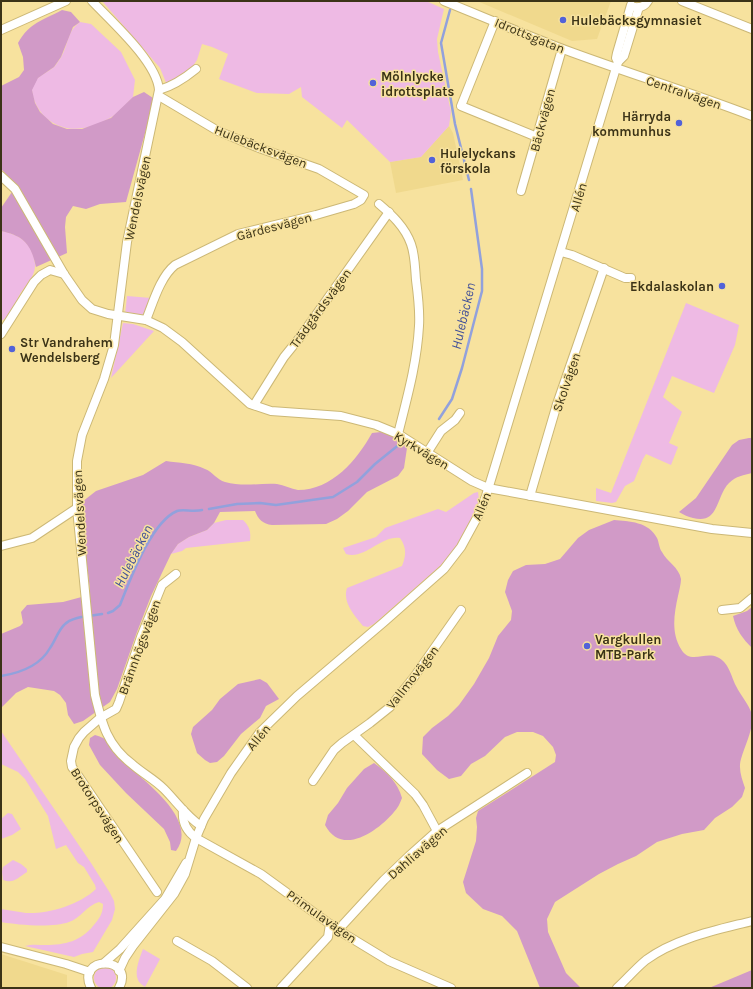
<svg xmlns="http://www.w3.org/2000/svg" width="753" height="989" viewBox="0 0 753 989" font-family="Karla,sans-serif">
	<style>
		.built { fill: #f0d98d }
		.green { fill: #eebae4 }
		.forest { fill: #d19ac7 }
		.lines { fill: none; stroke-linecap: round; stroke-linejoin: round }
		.stream { stroke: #92a1dc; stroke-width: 2.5 }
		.minor-casing { stroke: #ccb876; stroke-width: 10 }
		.minor { stroke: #fff; stroke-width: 8 }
		.poi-dot { fill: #5262d8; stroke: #f7e29e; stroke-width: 1.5 }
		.labels { text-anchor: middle; stroke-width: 3; stroke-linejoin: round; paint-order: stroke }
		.poi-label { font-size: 13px; font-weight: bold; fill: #3b3317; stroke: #f7e29e; text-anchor: start }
		.street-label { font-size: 13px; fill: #3b3317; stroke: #f7e29e }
		.water-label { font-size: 14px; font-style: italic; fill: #425098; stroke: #f7e29e }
	</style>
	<rect width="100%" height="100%" fill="#f7e29e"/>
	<g class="built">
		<polygon points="477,1 611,1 597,39 572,41"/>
		<polygon points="449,126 453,133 463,180 396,193 390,162 421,157"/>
		<polygon points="1,954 67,975 67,988 1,988"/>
	</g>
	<g class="green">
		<polygon points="102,1 426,1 444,9 437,39 438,52 451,112 449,126 421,157 390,162 347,120 342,128 302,97 301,87 289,94 257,93 219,79 228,54 212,47 202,44 197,60 191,69 167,85 160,68"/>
		<path d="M80,22L91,24L121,52L135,80L133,97C126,104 119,113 110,118C88,130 66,135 45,117C39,111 32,99 32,90C33,76 47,74 55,66C57,64 58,61 60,59C69,45 66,32 80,22Z"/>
		<path d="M1,231C17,234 30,241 34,258C34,261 36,265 35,267C34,278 25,286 20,294C15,303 11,317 1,321Z"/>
		<polygon points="127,296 151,298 142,317 125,315"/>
		<polygon points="686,303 739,325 735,345 714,393 672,376 663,397 682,412 669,443 678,447 671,465 646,454 643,459 634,481 625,486 616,502 612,503 596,501 596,488 611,493"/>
		<polygon points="123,323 133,324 154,331 111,378"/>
		<path d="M478,492L479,500L465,533L451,554L439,567L374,624L368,627L363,626C355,616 342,602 347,588L402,566C406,556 407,548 400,538C381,535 365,560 346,554L343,548L376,537L385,528L438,509L446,512L474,493Z"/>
		<path d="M226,520H243C250,527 251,532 250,541L186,548L182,551L171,554L178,544L189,537L207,530L214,523Z"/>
		<path d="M1,731L91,863L110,893L114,901L115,909L112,920L93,952L82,954L74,957L25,946C32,944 38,945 46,945C65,945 81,941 93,926C99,919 103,914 103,904L99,902C86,906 81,918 69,922C53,928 18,925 1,922V909C9,910 18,912 26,913C49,914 79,905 96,889L95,885L84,867L78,863L66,845L56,849L48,816L25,779L18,772L1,764Z"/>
		<polygon points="8,813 12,814 21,829 12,835 1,839 1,819"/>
		<path d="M13,860L21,864L27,869V872C17,878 14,884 3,880L2,872L3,867Z"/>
		<path d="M143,949L160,959L145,987C143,985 139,983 138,980C134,971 140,957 143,949Z"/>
		<circle cx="105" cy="978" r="11"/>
	</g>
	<g class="forest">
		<path d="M62,10L71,12L80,22L73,27L61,57L54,67L38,78L32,90L35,103L40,112L53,124L67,129H82L111,118L133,97L144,92L153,98L152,108L126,202L100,204L86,209L73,206L66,217L65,227L67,253L36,267C31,244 24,236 1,231V208L12,192L5,173L1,169V86L19,77L24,70L23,57L18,43C30,22 42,21 62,10Z"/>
		<path d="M381,432C392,435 401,439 407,448L404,468L398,476L367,492L348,511L337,519L326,524L272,525C263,524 258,519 255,511L220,512L214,523L207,530L189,537L178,544L171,554L151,596L137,632L117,689L110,702L83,721L74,724L68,715L66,703L60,695L54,691L28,687L16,693L1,708V634L20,626L23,623L21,612L27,605L63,602L89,595L90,590L82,523V502L96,491L143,475L166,461C179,463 193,463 205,469C213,472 217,480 225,482C242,487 260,483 277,484C284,485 291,489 298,490C332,490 357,460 372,433Z"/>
		<path d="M749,438H752V473C744,475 736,476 729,483C716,496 719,525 693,518C688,517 684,515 679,512L696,498L732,445L739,440Z"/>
		<path d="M614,520C629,521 649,522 657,538C659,542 659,548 662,552C667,562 679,567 681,579C681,584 679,591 678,596C674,614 671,633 681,649C690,665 705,651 717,657C729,662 731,676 736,686C741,696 749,704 752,715C753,732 745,744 741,759C738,769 742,779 745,788L742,797L732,807L715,818L704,830L682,834L657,842L636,856L618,864L599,874L555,902L547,919L548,932L566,973L581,988H540L517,931L502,916L483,909L466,893L463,882L476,841L477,827L476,818L478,811L555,762L556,755L553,747L543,736L533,732H517L505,737L485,756L471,764L461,776L449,779L437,770L422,754L423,737L432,728L448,716L459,705L474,684L489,658L498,636L511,620L512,611L505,592L508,580L513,571L526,565L545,564L560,559L578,538L589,530Z"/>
		<path d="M752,607V648C743,639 736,630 733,616L747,611Z"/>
		<polygon points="260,679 267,683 279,699 266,706 260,718 241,734 224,756 217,762 210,763 205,760 197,753 191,734 193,727 212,710 220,699 238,684"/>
		<path d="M95,735C99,736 104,738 106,740C114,747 119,757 126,764C145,782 199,820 176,851L171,850L170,842L164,829L126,793L100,765L89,745L90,738Z"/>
		<path d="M374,763C387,772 398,783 402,798C400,803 398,808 394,812C378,831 342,857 325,825L328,815L338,803L347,788L364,769Z"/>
		<polygon points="752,970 752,988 709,988"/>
	</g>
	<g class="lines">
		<g class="stream">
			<polyline points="450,10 441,43 455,124 469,180"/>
			<polyline points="439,419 452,399 462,368 482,291 482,269 471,189"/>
			<polyline points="209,509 237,504 260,503 276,505 333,497 357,482 375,464 401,443"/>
			<path d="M108,613L113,611L120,605C130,580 151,522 177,511C182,509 194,512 202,510"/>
			<path d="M1,676C20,673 40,666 50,648C55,641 58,631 64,625C72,616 91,616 102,614"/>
		</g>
		<defs>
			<g id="minor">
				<path d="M92,1C112,22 157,62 159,90L127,242L114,345L104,379L82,435L77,461V508L95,695C102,724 107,745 132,764C142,773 154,779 164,789C176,801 186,816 201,826"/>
				<path d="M444,1C486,18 528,36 571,52C631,74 692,93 752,116"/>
				<polyline points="682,1 752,29"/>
				<path d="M635,7C640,8 645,6 648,1"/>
				<polyline points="495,21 461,106 537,137"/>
				<polyline points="1,30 66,1"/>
				<polyline points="618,62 616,58 617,53 631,5"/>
				<path d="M159,90C173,86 185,78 196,69"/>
				<polyline points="1,176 15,189 64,274 82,300 92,309 108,314 146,320 163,328 182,342 250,404 271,411 341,416 376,425 398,434 472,481 488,488 712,529 752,533"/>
				<polyline points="521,191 562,49"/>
				<path d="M379,204C392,215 405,227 411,244C415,255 415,268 416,280C418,295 420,311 419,326C417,363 407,398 398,434"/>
				<polyline points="561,252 572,255 625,278 631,278"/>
				<path d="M146,320C153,303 160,277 175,265L238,234L316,215L354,204L361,200L364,195L319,169L259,148L218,131L159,96"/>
				<polyline points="1,334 34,282 41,275 50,270 64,274"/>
				<polyline points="254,405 284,357 301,336 389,212"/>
				<polyline points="427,453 441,431 455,420 460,413"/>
				<polyline points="530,496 557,404 604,268"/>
				<polyline points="1,546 32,538 77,508"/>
				<polyline points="722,610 740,608 752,598"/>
				<polyline points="354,735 415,794 423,805 437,831"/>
				<polyline points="313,781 334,750 342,743 370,723 390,707 414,677 461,610"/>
				<path d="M183,810C182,821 186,831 196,838L261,874L338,930L389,961L451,988"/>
				<polyline points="157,892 77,774 72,767 71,761 74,747 79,738 84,732 100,718 116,709 119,702 126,681 141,637 162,585 176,574"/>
				<polyline points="338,930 384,880 409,856 437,831 527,773"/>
				<polyline points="177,941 212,961 247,988"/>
				<polyline points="1,947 66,964 90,972"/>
				<polyline points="104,963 120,949 165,899 186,863"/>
				<polyline points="119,971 125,958 133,946 174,894 185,874 196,838 204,819 231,773 260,732 297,696 384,622 444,569 461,547 479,514 486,496 616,68 618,62 624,56 639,7"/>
				<path d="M91,988C75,955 136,956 119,988"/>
				<polyline points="281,988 328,937 330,924"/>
				<path d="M617,988C627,979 635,969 646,960C676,938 717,930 752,921"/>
			</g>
		</defs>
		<use href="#minor" class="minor-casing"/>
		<use href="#minor" class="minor"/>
	</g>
	<g class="poi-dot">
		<circle cx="563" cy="20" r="4"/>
		<circle cx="373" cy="83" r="4"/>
		<circle cx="679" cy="123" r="4"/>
		<circle cx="432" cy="160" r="4"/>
		<circle cx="722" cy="286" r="4"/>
		<circle cx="12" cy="349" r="4"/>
		<circle cx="587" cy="646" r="4"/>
	</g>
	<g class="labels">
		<g class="poi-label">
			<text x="571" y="25">Hulebäcksgymnasiet</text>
			<text x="381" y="81">Mölnlycke<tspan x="381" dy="15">idrottsplats</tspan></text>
			<text x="671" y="121" text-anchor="end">Härryda<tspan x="671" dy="15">kommunhus</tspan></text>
			<text x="440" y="158">Hulelyckans<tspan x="440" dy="15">förskola</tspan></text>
			<text x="714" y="291" text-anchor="end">Ekdalaskolan</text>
			<text x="20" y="347">Str Vandrahem<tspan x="20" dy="15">Wendelsberg</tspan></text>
			<text x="595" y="644">Vargkullen<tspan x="595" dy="15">MTB-Park</tspan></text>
		</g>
		<g class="street-label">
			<text transform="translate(530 35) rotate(22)" y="5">Idrottsgatan</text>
			<text transform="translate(684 92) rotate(19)" y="5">Centralvägen</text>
			<text transform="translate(542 120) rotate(-75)" y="5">Bäckvägen</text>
			<text transform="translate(261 146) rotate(21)" y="5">Hulebäcksvägen</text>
			<text transform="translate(578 197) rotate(-73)" y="5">Allén</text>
			<text transform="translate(137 198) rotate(-78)" y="5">Wendelsvägen</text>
			<text transform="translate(274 226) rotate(-15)" y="5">Gärdesvägen</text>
			<text transform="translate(320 308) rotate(-54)" y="5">Trädgårdsvägen</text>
			<text transform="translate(566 382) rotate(-71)" y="5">Skolvägen</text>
			<text transform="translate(422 450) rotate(31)" y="5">Kyrkvägen</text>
			<text transform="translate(481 506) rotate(-67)" y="5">Allén</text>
			<text transform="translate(79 513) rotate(-93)" y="5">Wendelsvägen</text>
			<text transform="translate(139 647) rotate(-70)" y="5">Brännhögsvägen</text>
			<text transform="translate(412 677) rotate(-52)" y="5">Vallmovägen</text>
			<text transform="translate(258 737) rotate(-50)" y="5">Allén</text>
			<text transform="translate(98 805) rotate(57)" y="5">Brotorpsvägen</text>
			<text transform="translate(417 852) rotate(-41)" y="5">Dahliavägen</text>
			<text transform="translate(322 916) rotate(35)" y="5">Primulavägen</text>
		</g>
		<g class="water-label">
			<text transform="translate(463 316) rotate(-77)" y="5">Hulebäcken</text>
			<text transform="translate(133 556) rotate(-63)" y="5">Hulebäcken</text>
		</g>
	</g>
	<rect width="753" height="989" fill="none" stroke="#3b3317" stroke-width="4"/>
</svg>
